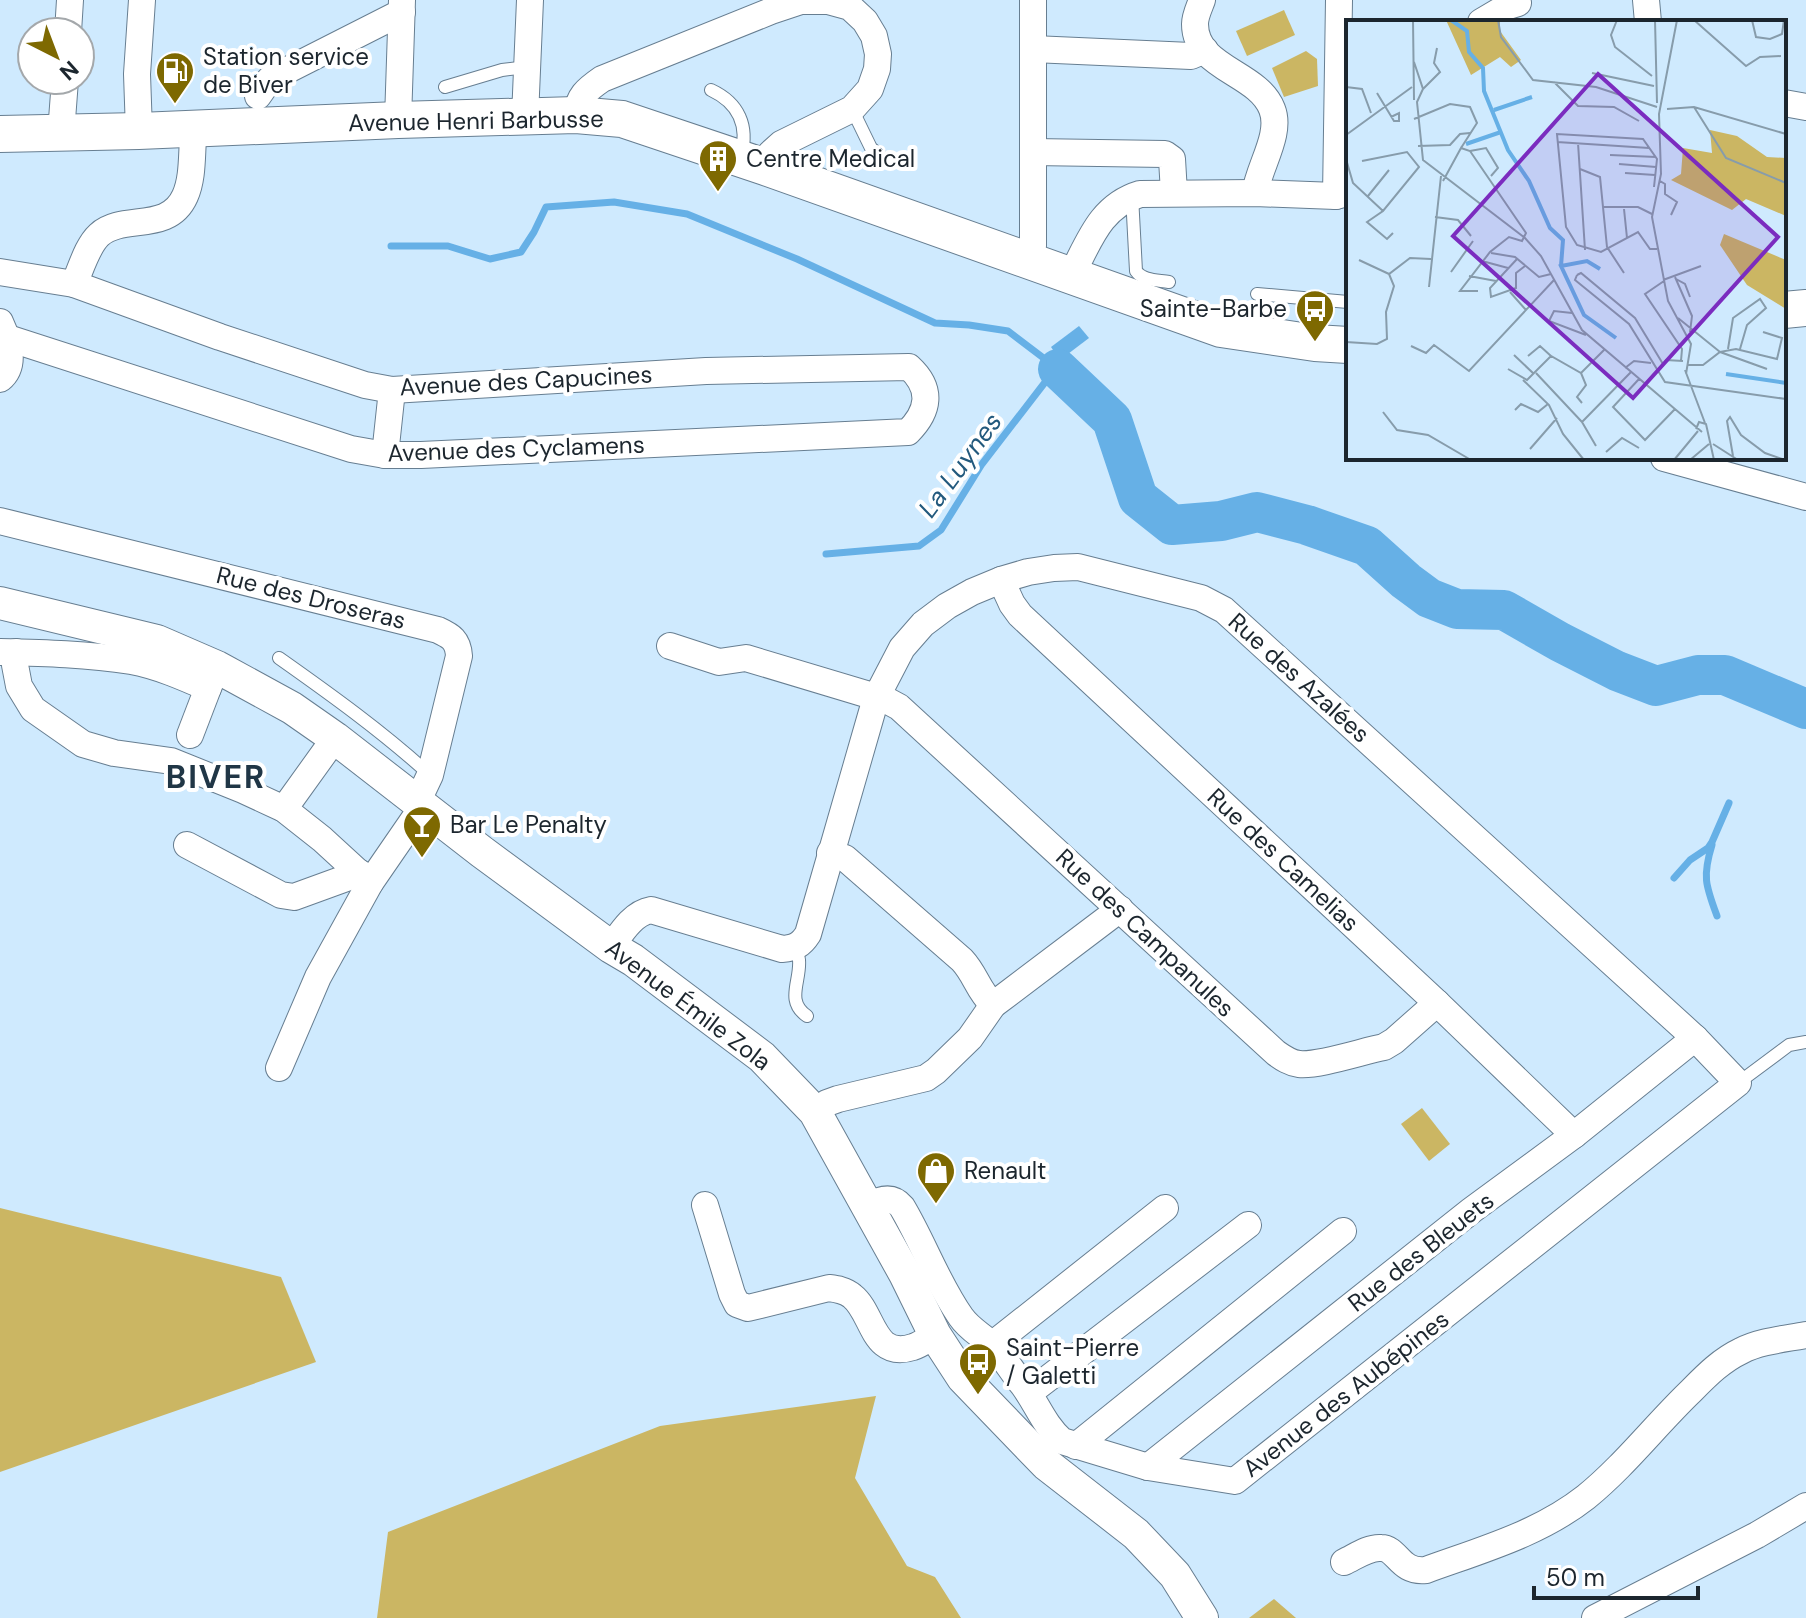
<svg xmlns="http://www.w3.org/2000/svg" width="1806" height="1618" viewBox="0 0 1806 1618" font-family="'DM Sans',sans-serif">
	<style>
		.green { fill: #cbb663 }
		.water { fill: #66b0e6 }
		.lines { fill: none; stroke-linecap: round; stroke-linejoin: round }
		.stream { stroke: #66b0e6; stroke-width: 7 }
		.river { stroke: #66b0e6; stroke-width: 40 }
		.service-casing { stroke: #677e91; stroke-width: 14 }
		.minor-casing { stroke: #677e91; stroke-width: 28 }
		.tertiary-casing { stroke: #677e91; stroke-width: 34 }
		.secondary-casing { stroke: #677e91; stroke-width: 38 }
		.service { stroke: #fff; stroke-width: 12 }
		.minor { stroke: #fff; stroke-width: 26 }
		.tertiary { stroke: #fff; stroke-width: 32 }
		.secondary { stroke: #fff; stroke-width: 36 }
		.labels { text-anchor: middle; stroke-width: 8; stroke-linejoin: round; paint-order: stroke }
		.poi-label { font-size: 24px; fill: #1c262e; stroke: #fff; text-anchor: start }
		.street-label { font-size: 24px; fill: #1c262e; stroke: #fff }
		.water-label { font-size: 26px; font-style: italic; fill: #22597d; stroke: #fff }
		.district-label { font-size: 32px; font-weight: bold; letter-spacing: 2px; fill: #203646; stroke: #fff }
		.inset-river { fill: none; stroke: #66b0e6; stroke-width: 4 }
		.inset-road { fill: none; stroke: #879cab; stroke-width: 2 }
		.view { fill: #7b2cbf; fill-opacity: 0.15; stroke: #7b2cbf; stroke-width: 4 }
		.inset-edge { fill: none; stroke: #1c262e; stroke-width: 4 }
	</style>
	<rect width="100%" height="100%" fill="#cfeafe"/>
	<g class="green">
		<polygon points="1284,10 1295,35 1247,56 1236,31"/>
		<polygon points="1306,51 1317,59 1318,86 1284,97 1272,68"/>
		<polygon points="1422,1108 1450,1144 1429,1161 1401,1124"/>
		<polygon points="0,1208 281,1277 316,1362 0,1472"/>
		<polygon points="876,1396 855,1478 907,1566 935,1577 961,1618 377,1618 388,1532 660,1426"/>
		<polygon points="1274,1599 1296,1618 1249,1618"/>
	</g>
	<polygon class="water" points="1079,326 1089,338 1060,360 1051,347"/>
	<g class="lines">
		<g class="stream">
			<polyline points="391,246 448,246 490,259 521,252 534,232 546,207 614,202 687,214 797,259 935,323 969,325 1008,331 1058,369 1046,381 982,464 941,530 919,546 826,554"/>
			<path d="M1712,845C1702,877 1706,886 1717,916"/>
			<polyline points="1674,878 1690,860 1708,848 1712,842 1729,803"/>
		</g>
		<polyline class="river" points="1058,369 1112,420 1138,498 1172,525 1221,521 1257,512 1307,525 1367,546 1406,581 1429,598 1457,609 1504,610 1560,642 1617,671 1656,686 1698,675 1725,675 1806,709"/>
		<defs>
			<g id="service">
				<polyline points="445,87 502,70 527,67"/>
				<path d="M711,90C739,103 749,126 741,156"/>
				<polyline points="852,109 871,148 883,158"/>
				<path d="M1132,196L1136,271C1143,281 1157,280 1169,282"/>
				<polyline points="1257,294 1348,302"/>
				<path d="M279,658C330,694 383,732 430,775"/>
				<path d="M795,947C796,950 799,957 799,960C801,981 785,1001 807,1016"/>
				<polyline points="1738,1083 1789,1045 1806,1042"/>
			</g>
			<g id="minor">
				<path d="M1202,0C1199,8 1195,16 1195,24C1195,69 1258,72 1272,109C1282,134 1259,166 1255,193"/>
				<polyline points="1646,0 1648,22"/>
				<polyline points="1481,22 1508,6 1518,3"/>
				<polyline points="68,32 70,0"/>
				<polyline points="1033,49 1191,56 1205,50"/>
				<polyline points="258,96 270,79 402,12"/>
				<polyline points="1784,103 1806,107"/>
				<path d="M576,115C579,96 586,90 602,79L771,11L801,1H828L850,7L865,21L874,36L878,54L877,69L870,89L852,109L781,144L770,154L765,167"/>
				<polyline points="525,117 530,0"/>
				<polyline points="398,120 402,0"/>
				<polyline points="139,131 137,74 142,0"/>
				<polyline points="61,133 65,80"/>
				<polyline points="1033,152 1165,154 1172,159 1174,193"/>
				<polyline points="1336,196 1339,0"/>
				<polyline points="1026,261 1033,246 1033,0"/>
				<path d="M0,272L74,284L220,337L365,385L392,390L706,371L909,367C933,389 929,411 908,432L421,455H385L351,449L8,338"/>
				<path d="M1071,276C1089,242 1100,206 1140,194L1255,193L1336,196L1348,193"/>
				<path d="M74,284C81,269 87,246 99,235C123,213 168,234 185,196C194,176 191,150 194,129"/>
				<path d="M0,322C8,339 17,365 0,379"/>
				<polyline points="385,455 392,390"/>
				<polyline points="1664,458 1806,497"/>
				<path d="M0,521L438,630C451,636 458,640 459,656L430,775L422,792L415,800"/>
				<polyline points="1001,580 1012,604 1020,615 1437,1003 1574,1135"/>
				<path d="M670,646L719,662L746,658L886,700L899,707L1276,1053C1283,1058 1290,1063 1299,1064C1319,1066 1363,1051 1384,1047L1394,1041L1437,1003"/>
				<path d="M0,652C44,653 88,654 131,661C158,666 183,677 208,688L217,667"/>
				<polyline points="16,652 15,665 19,686 33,709 83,744 114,753 171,761 243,790 284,809 322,839 370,883"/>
				<polyline points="190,735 208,688"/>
				<polyline points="284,809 335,738"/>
				<polyline points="187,845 281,895 294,897 360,873"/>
				<path d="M830,853L845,858L962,960C976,975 977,989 993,1005"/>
				<path d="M611,947C621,933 633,913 651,910L782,949C795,948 801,945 808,934L876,698L902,648L923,624L947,606L972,592L1001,580L1028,572L1054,568L1078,567L1201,598L1224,610L1695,1038L1738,1083L1235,1481L1148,1467L1062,1441C1044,1425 1037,1404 1023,1385C1013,1373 1004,1357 993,1346C982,1335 970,1330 961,1317C937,1283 923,1242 902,1207C892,1195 880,1199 868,1206"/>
				<polyline points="279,1068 318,977 370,883 423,806"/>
				<polyline points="815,1112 827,1103 838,1099 926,1078 936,1071 970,1038 993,1005 1120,909"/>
				<path d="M705,1205L732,1294L737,1304L748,1308L829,1288C837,1289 845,1290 852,1296C874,1313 872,1360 913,1347C920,1345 928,1339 935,1335"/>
				<polyline points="992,1345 1165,1208"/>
				<polyline points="1029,1393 1248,1225"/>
				<polyline points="1076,1446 1343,1231"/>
				<polyline points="1148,1467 1472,1210 1574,1135 1695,1038"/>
				<path d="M1344,1562C1355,1557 1368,1547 1381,1548C1398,1548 1399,1573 1426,1570C1481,1550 1539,1534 1586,1497C1624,1466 1654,1427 1689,1393C1705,1377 1720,1361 1741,1351C1760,1341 1785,1339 1806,1335"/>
				<polyline points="1595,1618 1757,1535 1806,1506"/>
			</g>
			<polyline id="tertiary" points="0,603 157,641 217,667 292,708 335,738 482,852 611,947 633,960 762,1057 815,1112 905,1274 935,1335 963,1378 1046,1464 1136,1534 1175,1575 1202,1618"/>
			<g id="secondary">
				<polyline points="0,134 139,131 398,120 576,115 622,119 765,167 1221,329 1315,343 1348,345"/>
				<polyline points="1784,310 1806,308"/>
			</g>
		</defs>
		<use href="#service" class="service-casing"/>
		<use href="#minor" class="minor-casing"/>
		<use href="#tertiary" class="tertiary-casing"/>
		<use href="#secondary" class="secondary-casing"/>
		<use href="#service" class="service"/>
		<use href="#minor" class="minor"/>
		<use href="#tertiary" class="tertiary"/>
		<use href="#secondary" class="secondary"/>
	</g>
	<defs>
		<symbol id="fuel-pin" viewBox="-11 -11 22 30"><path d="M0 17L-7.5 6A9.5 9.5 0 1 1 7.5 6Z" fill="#7e6901" stroke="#fff"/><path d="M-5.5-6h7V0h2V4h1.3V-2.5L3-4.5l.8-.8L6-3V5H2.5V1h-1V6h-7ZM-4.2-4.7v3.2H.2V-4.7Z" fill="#fff"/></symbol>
		<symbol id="building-pin" viewBox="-11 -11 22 30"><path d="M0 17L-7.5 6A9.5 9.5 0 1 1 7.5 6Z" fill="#7e6901" stroke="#fff"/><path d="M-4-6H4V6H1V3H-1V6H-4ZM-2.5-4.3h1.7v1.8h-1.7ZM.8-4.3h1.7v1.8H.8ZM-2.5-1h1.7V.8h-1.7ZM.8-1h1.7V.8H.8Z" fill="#fff"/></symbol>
		<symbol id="bus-pin" viewBox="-11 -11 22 30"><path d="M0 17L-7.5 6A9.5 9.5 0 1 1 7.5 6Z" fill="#7e6901" stroke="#fff"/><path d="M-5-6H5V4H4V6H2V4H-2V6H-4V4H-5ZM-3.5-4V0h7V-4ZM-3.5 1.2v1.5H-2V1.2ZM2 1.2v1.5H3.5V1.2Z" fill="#fff"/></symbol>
		<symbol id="bar-pin" viewBox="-11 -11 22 30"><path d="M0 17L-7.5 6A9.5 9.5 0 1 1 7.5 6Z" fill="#7e6901" stroke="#fff"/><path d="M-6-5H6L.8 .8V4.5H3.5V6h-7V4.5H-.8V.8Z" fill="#fff"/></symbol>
		<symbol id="shop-pin" viewBox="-11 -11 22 30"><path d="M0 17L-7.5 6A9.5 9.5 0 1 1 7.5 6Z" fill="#7e6901" stroke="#fff"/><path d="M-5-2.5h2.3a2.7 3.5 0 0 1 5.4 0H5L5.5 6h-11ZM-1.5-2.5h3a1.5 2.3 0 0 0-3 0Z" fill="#fff"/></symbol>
	</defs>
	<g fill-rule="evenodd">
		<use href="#fuel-pin" x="153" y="49" width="44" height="60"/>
		<use href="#building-pin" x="696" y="137" width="44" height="60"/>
		<use href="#bus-pin" x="1293" y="287" width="44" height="60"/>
		<use href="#bar-pin" x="400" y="803" width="44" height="60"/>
		<use href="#shop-pin" x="914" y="1149" width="44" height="60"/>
		<use href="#bus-pin" x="956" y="1340" width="44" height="60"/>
	</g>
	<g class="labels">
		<g class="poi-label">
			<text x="203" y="65">Station service<tspan x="203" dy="28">de Biver</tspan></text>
			<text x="746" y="167">Centre Medical</text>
			<text x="1287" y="317" text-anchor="end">Sainte-Barbe</text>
			<text x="450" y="833">Bar Le Penalty</text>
			<text x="964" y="1179">Renault</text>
			<text x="1006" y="1356">Saint-Pierre<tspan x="1006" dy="28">/ Galetti</tspan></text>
		</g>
		<g class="street-label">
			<text transform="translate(476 121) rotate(-1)" y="8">Avenue Henri Barbusse</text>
			<text transform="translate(526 381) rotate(-3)" y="8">Avenue des Capucines</text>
			<text transform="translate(516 449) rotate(-2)" y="8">Avenue des Cyclamens</text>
			<text transform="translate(311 598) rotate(14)" y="8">Rue des Droseras</text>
			<text transform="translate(1299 678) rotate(42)" y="8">Rue des Azalées</text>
			<text transform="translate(1283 860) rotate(43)" y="8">Rue des Camelias</text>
			<text transform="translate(1145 933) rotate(43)" y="8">Rue des Campanules</text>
			<text transform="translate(688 1005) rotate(37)" y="8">Avenue Émile Zola</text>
			<text transform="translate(1421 1252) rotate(-38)" y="8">Rue des Bleuets</text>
			<text transform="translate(1346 1394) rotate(-38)" y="8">Avenue des Aubépines</text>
		</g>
		<g class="water-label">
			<text transform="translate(960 465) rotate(-54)" y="9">La Luynes</text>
		</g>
		<g class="district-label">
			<text x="216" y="788">BIVER</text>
		</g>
	</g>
	<g transform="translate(1346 20)">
		<rect width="440" height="440" fill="#cfeafe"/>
		<path d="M100,0H154V11L175,40L165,47L154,37L125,55ZM364,110L391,116L421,137L440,138V196L400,179L386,190L325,160L335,154L337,128L366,133ZM378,214L440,240V289L401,265L374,225Z" fill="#cbb663"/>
		<path class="inset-river" d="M105,0L121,11L123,32L137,48L138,71L162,130L183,161L204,208L217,220L215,246M148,90L186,77M120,124L155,112M254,249L241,241L215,246L238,295L270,318M380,354L440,363"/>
		<path class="inset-road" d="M67,0L68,80M152,0L155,17L187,60L250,67L311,87M271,0L265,15L269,27L306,56M309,0L311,83M331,0L313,94L315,154L306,197L322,281L345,324L340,354M348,0L400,46L414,37L435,36M406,0L410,17L424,19L436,14L438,0M68,42L77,69L71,82L77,140L179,218L195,236L236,310L356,412M246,53L308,66M208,62L232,86L268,87L293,101M0,67L16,69L25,93M77,69L94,52L88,43L91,28M31,73L48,101H53V93L45,97M348,87L380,138L440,163M321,89L348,87L440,114M68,99L104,84L124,87L131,103L115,128M0,115L66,67M211,122L303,128M232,123L239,230M72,126L104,125L114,114L124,113M124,131L140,128L152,148L145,156M264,135L310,137M0,139L7,163L37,191M16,141L61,132L73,147L37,191L21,202L41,219L47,213M273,144L310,147M234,149L254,157L261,227L278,253M279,153L309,155M97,161L115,128L124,131L180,213L176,221L163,217L144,232L114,271H132M314,161L319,164V174L331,182L325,195M308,167L311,139L297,119L211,114L220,207L231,225L255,232L292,212L304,229H311M22,176L43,150M257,187H292L306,194M278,189L281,218M89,197L112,200L125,216M145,233L169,237L193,257L205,254M171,239L144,268L145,277L170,268V253L179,246M13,240L43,254L64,238L85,239M136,241L162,248M105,252L127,221M231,255L229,260L283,304L319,362L440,379M231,255L235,253L289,298L317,344M123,256L150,261M329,257L346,296L344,312M330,259L339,264L344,277M317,260L355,246M318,261L299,274L336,329L335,341M83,267L95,156M164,272L180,290M226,293L208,291L203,301L240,315M332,298L374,332L390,329L431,339L436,318L417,312M0,322L31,324L41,319L40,292L48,266L43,254M65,326L80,333L88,325L123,351L208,260M382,329L387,298L414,279L420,288L401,305L394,329M168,335L188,354M182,336L194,326L205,336M342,345H357L374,332L421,349M316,347L320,340L337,341M279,348L288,341L305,343M162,349L181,360L205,336L235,353L258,330M339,350L359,403M190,353L236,402L285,352M235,353L240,365L231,377L236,383M293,359L267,387L299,420L329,389M177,360L203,385L217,414L238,440M169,390L175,384L192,392L202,384M37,392L51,410L82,415L125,440M236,402L250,426M350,409L353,402L360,404L368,440M367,424L392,440M184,429L211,398M260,432L276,418L293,428M387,436L381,401L384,397L395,415L419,433L439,440M328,440L352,411M344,440L363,424"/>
		<path class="view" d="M252,54L432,217L287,378L107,216Z"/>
		<rect width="440" height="440" class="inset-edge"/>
	</g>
	<g transform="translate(56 56) rotate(138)"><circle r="38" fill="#ffffff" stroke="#a4a8ab" stroke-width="2"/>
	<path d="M0-6L14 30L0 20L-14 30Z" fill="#7e6901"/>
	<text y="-12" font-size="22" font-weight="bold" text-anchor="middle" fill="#1c262e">N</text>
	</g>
	<path d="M1534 1586v12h164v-12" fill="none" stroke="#1c262e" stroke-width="4"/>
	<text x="1546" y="1586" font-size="24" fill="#1c262e" stroke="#ffffff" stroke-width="6" paint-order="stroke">50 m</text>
</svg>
